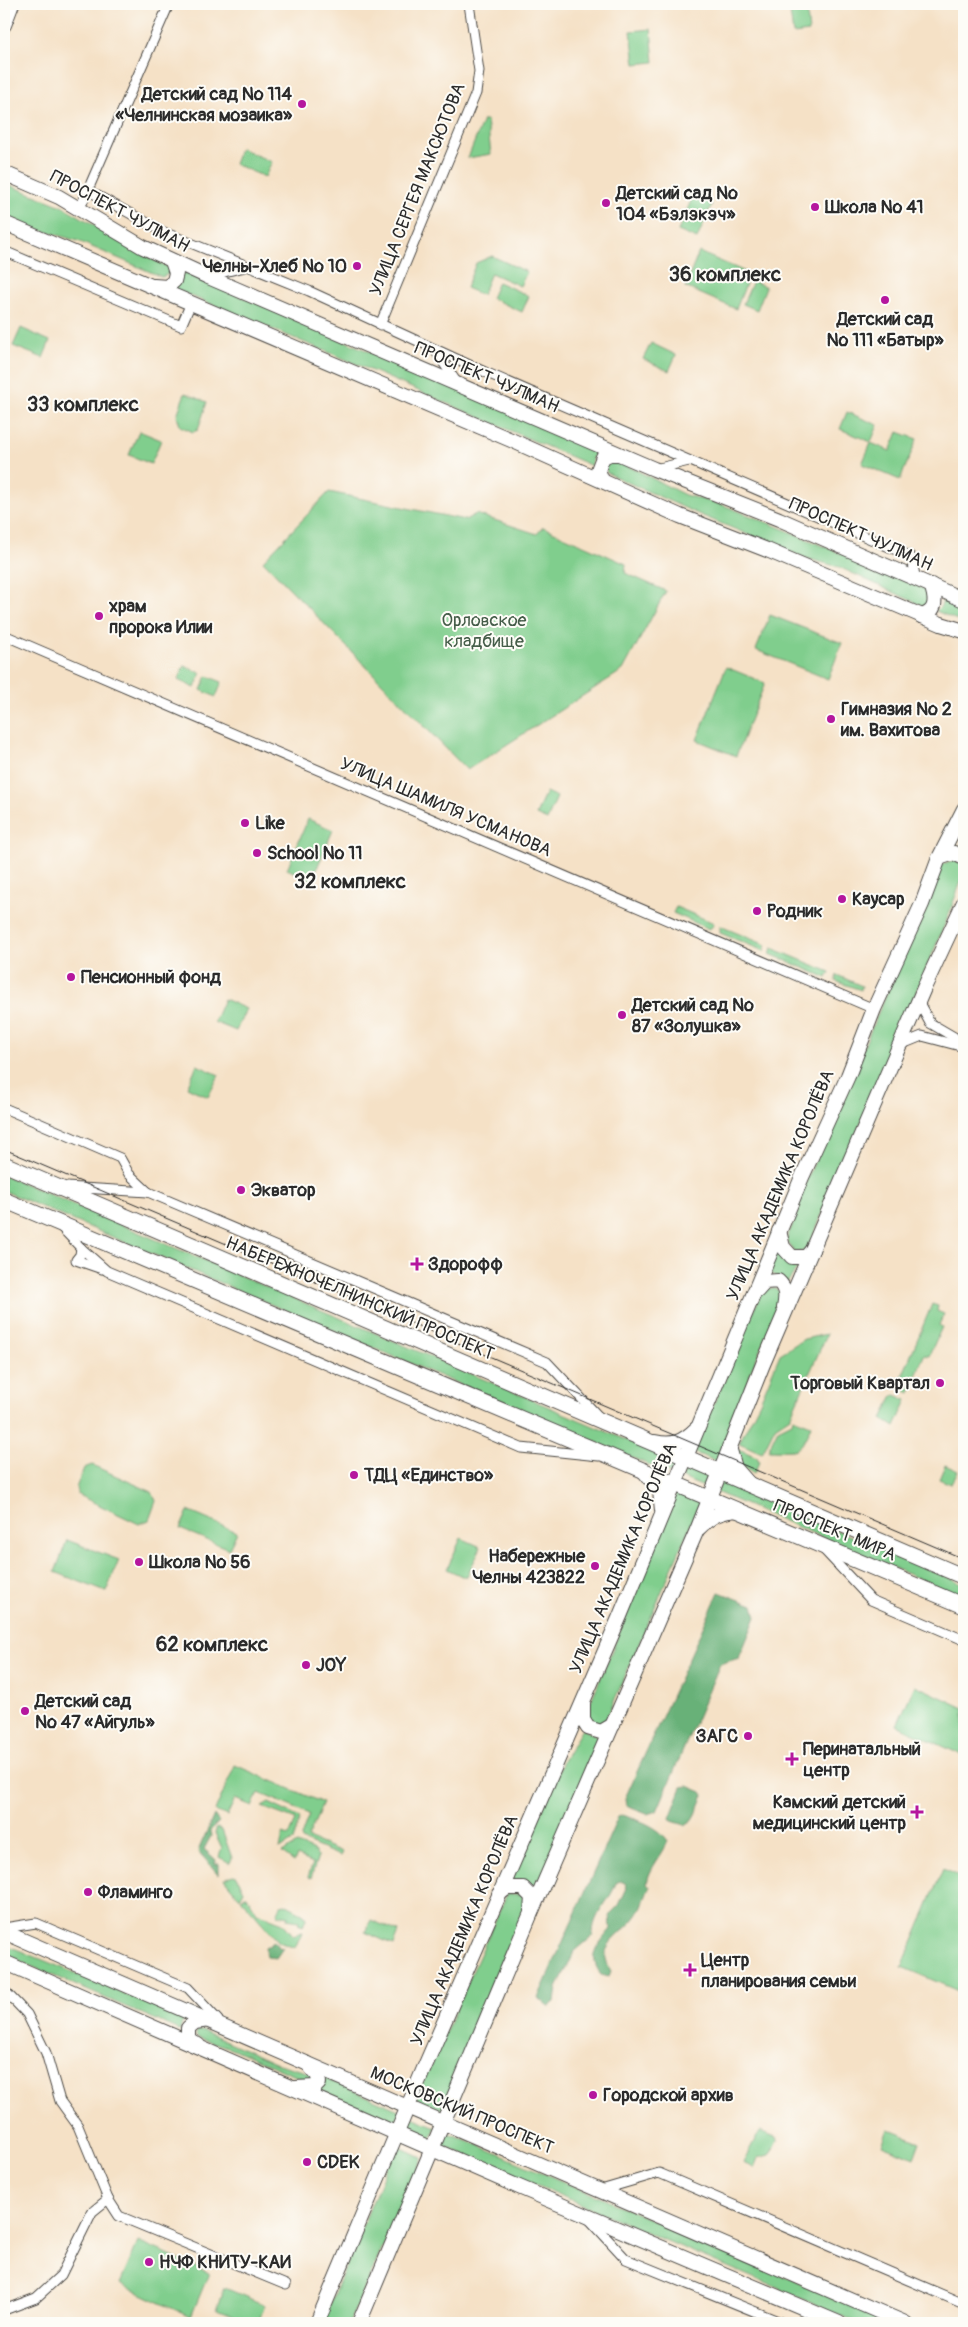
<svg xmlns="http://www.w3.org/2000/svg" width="968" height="2327" viewBox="0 0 968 2327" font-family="Pangolin,sans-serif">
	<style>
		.green { fill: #80ce8d; stroke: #567c5c }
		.forest { fill: #68b178; stroke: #4a6e52 }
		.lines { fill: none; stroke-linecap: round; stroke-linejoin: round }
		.street-casing { stroke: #494642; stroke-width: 11 }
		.secondary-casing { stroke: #494642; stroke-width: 16 }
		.primary-casing { stroke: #494642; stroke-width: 17 }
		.street { stroke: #fff; stroke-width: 9 }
		.secondary { stroke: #fff; stroke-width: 14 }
		.primary { stroke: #fff; stroke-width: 15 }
		.tram { stroke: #2b2b2b; stroke-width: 1 }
		.poi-dot { fill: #b5179e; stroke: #fdfcf7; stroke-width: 2 }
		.labels { text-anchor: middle; stroke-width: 4; stroke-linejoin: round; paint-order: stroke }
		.poi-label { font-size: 18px; font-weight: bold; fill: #2b2b2b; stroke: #fdfcf7; text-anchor: start }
		.street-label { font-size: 18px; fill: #2b2b2b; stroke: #fdfcf7 }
		.park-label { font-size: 18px; fill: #445c48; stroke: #fdfcf7 }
		.quarter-label { font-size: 20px; font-weight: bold; fill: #2b2b2b; stroke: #fdfcf7 }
	</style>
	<rect width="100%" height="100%" fill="#fdfcf7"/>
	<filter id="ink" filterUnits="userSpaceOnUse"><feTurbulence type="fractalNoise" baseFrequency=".02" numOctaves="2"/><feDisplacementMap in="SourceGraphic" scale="10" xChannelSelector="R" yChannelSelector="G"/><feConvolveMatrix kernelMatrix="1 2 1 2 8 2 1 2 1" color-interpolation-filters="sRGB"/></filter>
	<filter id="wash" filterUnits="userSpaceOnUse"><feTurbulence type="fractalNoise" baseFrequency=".0096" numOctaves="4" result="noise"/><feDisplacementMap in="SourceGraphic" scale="20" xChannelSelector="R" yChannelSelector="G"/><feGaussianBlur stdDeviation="1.12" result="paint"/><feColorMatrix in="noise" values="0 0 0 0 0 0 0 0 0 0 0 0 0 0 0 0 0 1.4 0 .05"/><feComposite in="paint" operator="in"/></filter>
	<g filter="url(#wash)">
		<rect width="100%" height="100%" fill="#f5e1c6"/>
		<g class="green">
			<polygon points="789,4 806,4 809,32 793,34"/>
			<polygon points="651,29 654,62 635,64 631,31"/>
			<polygon points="483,120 487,120 491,154 468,158"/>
			<polygon points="240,148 272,162 265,177 234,164"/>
			<polygon points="4,183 62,206 154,260 168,267 170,273 162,277 78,241 30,227 4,215"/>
			<polygon points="693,196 712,204 697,239 678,231"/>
			<polygon points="699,252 750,274 736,309 685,287"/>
			<polygon points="492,256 527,272 520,286 491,273 482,295 466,288 476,263"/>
			<polygon points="180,270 600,451 592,458 592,466 340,357 174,289"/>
			<polygon points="753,281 766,287 757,310 743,304"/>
			<polygon points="498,282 529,296 522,312 491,298"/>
			<polygon points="21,328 50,341 43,358 13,346"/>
			<polygon points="651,343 676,355 669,371 643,359"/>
			<polygon points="185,393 207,402 198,430 193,432 180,426 177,415"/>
			<polygon points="847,412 878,425 871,442 840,429"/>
			<polygon points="139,431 161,440 151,464 129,455"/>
			<polygon points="898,432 917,439 900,480 862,464 871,443 890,451"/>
			<polygon points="612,458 685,495 723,505 776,526 927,590 930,595 928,605 923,606 839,567 805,558 698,514 607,473 604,464"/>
			<polygon points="329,492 465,520 476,514 537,534 543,527 626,564 625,573 666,591 623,670 467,770 263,561"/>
			<polygon points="944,598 964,604 964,623 936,611 941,606"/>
			<polygon points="770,615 842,643 828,679 756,650"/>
			<polygon points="184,666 201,673 195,688 178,680"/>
			<polygon points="726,667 765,683 736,756 697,740"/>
			<polygon points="207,676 222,682 216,697 201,690"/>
			<polygon points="546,792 557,797 547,820 536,815"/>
			<polygon points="308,819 333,830 312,880 287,869"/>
			<polygon points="954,860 962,864 964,874 945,924 807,1250 795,1253 786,1240 799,1209 799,1198 942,864"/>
			<polygon points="676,907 714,923 712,927 709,929 673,913"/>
			<polygon points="720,926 766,945 764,951 720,933"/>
			<polygon points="772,948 830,972 827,978 770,954"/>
			<polygon points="837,975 862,986 861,990 835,981"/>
			<polygon points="224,999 246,1009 236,1031 214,1022"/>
			<polygon points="197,1065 219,1075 208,1097 187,1087"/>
			<polygon points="4,1175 678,1462 673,1475 4,1191"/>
			<polygon points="777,1250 802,1262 787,1283 773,1274 767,1274"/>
			<polygon points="773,1288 779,1291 781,1300 749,1376 741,1407 717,1462 693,1452 763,1289"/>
			<polygon points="932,1304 938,1306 937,1311 944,1314 939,1325 942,1327 929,1356 924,1355 910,1393 899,1387 899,1384"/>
			<polygon points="827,1334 790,1417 775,1427 762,1453 739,1443 760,1402 780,1354 804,1339"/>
			<polygon points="895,1395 907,1400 895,1427 882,1419 892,1397"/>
			<path d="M793,1418L811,1425C799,1455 799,1450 768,1450L778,1429L792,1422Z"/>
			<polygon points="736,1448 757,1457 759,1462 754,1474 738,1464"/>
			<polygon points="92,1465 152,1492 156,1501 149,1520 139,1524 78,1495 76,1488 84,1468"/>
			<polygon points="945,1465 958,1471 951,1484 939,1479"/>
			<polygon points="687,1466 711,1476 706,1488 682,1478"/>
			<polygon points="721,1481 964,1584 964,1598 716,1492"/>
			<path d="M677,1491L701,1501L606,1720L602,1723L593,1722L589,1719L588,1708C619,1636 646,1563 677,1491Z"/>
			<polygon points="188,1511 237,1532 229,1549 180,1529"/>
			<polygon points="461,1538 481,1547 466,1578 447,1569"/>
			<polygon points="67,1540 119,1560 106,1592 55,1572"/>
			<polygon points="915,1685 964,1708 964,1756 897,1725"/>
			<polygon points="582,1729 602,1738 535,1893 523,1882 511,1881 563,1761"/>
			<polygon points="235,1765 323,1803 308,1838 342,1852 340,1856 302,1840 301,1837 309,1814 259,1793 252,1806 235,1799 227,1816 215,1811"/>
			<polygon points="269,1803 300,1818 293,1841 280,1849 283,1834 289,1836 296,1820 262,1807"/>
			<polygon points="217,1828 222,1830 232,1858 230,1863 219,1857 222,1848 215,1833"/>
			<polygon points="297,1844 314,1851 318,1856 311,1878 308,1877 313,1863 297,1856 294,1862 282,1853"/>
			<polygon points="943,1869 964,1878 963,1993 902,1967"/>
			<polygon points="233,1875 237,1876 244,1891 240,1898 224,1879"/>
			<polygon points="507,1894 522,1894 528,1905 442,2110 416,2098"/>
			<polygon points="245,1896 247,1896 257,1913 283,1923 293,1935 302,1932 295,1948 279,1942 241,1899"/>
			<polygon points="285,1904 304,1914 306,1919 303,1926 298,1924 299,1921 287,1919 288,1916 277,1914 281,1905"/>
			<polygon points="371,1920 399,1932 394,1945 365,1932"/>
			<polygon points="4,1944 187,2019 182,2023 180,2030 26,1964 4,1952"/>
			<polygon points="197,2031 204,2031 275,2063 310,2073 312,2078 307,2081 231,2048 198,2038 196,2036"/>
			<polygon points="322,2077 401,2111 395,2125 316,2091"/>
			<polygon points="410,2116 436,2127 430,2141 404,2129"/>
			<polygon points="888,2129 920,2142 914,2158 882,2145"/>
			<polygon points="445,2131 893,2323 859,2323 440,2144"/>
			<polygon points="760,2131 778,2138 770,2155 758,2158 754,2168 743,2163"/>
			<polygon points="396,2145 423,2158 349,2323 322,2323"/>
			<polygon points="138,2242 209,2273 191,2317 120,2284"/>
			<polygon points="225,2288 265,2305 258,2323 251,2323 217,2309"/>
		</g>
		<g class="forest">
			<polygon points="719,1592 753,1605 756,1617 739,1658 720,1664 657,1811 647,1814 626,1806 625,1798"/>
			<polygon points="688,1786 702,1792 704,1795 694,1819 685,1825 672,1821 670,1818 682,1787"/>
			<polygon points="214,1815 219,1822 210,1831 211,1836 204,1849 216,1860 215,1864 219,1864 219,1875 198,1851"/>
			<path d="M622,1815C637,1819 660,1827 668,1841C663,1855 649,1868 647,1883L650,1886C645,1896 642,1910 635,1918C621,1936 594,1945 611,1971L609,1976L601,1974C587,1957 599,1943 611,1929L610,1914L619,1905L627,1888L625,1883L620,1881L616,1883C610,1902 592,1914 593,1936L574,1952L557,1988L555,2002L548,2007L538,1998L618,1817Z"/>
			<polygon points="274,1941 278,1947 283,1948 276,1958 267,1957 265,1947"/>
		</g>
	</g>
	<g filter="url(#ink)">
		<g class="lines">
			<defs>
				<g id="street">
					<polyline points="89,191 166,233 309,291 485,372 910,556 913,562 915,578"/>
					<polyline points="80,208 169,4"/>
					<polyline points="4,251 181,326 191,303"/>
					<polyline points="208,276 249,266"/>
					<polyline points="380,325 476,93 479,71 469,4"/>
					<polyline points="435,350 457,383"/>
					<polyline points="655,469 689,461"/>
					<polyline points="4,635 874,1009"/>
					<polyline points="918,1001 930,1023 954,1037 962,1046"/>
					<polyline points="900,1045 922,1036 964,1047"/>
					<polyline points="4,1108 120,1158 129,1174 148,1192"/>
					<polyline points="66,1187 148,1192 547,1362 599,1417"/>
					<polyline points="62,1228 81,1248 107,1271 521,1448 599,1456"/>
					<polyline points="81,1248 80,1255 76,1260 102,1269"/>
					<polyline points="825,1551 871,1600 964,1640"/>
					<polyline points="4,1928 36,1923 188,1988 218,2020"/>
					<polyline points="4,1990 27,2014 46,2053 60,2101 78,2126 108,2199 119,2216 286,2285"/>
					<polyline points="601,2190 659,2173 964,2304"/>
					<polyline points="589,2219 626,2259 783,2323"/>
					<polyline points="4,2310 36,2298 61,2275 92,2212 108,2199"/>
				</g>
				<g id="secondary">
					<polyline points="4,25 12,4"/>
					<polyline points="4,173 59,197 143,247 206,276 654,469 779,519 964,600"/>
					<polyline points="4,223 511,440 680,516 767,550 941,624 964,631"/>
					<polyline points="154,286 167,287 174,281 176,273 172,261"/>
					<polyline points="602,480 598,470 603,457 610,454 618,454"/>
					<path d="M921,616C938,612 936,598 931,585"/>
					<polyline points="939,858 954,853 964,858"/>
					<polyline points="779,1231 783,1247 792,1257 806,1257 812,1250"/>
					<path d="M757,1291L765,1282L778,1281C787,1289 786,1298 784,1308"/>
					<path d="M655,1442C673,1446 683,1442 696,1429"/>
					<polyline points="729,1447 735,1468 750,1485"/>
					<polyline points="643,1470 660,1491 662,1510"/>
					<path d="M699,1528C712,1515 721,1511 739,1510"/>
					<polyline points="583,1703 583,1720 588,1728 601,1732 613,1725"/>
					<polyline points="499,1894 507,1888 523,1888 532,1897 531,1912"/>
					<polyline points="4,1932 905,2323"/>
					<polyline points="4,1962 519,2187 839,2323"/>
					<polyline points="198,2045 188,2039 188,2028 195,2022 209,2020"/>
					<polyline points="296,2088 315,2087 319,2083 318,2076 308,2064"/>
					<polyline points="317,2323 422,2073 620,1616 802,1177 848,1076 874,1009 922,904 939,858 964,809"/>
					<polyline points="359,2323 531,1913 697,1530 763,1364 924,988 964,902"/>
				</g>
				<g id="primary">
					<polyline points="4,1164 964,1577"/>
					<polyline points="4,1200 964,1606"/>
				</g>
			</defs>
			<use href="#street" class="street-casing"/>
			<use href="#secondary" class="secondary-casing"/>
			<use href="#primary" class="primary-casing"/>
			<use href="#street" class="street"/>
			<use href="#secondary" class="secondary"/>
			<use href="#primary" class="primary"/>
			<polyline class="tram" points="4,1149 964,1559"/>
		</g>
	</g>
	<g class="poi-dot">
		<circle cx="302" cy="104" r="5"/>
		<circle cx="606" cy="203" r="5"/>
		<circle cx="815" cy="207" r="5"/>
		<circle cx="357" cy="266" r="5"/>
		<circle cx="885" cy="300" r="5"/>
		<circle cx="99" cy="616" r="5"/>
		<circle cx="831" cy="719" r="5"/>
		<circle cx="245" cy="823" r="5"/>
		<circle cx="257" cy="853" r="5"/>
		<circle cx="842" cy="899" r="5"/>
		<circle cx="757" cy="911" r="5"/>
		<circle cx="71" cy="977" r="5"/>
		<circle cx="622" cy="1015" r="5"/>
		<circle cx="241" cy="1190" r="5"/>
		<path d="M414.5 1256.5h5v5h5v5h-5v5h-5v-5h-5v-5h5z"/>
		<circle cx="940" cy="1383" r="5"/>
		<circle cx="354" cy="1475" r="5"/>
		<circle cx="139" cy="1562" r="5"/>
		<circle cx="595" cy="1566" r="5"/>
		<circle cx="306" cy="1665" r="5"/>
		<circle cx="25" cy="1711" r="5"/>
		<circle cx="748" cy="1736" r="5"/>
		<path d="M789.5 1751.5h5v5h5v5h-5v5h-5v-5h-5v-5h5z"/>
		<path d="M914.5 1804.5h5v5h5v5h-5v5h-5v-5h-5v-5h5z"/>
		<circle cx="88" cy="1892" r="5"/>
		<path d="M687.5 1962.5h5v5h5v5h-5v5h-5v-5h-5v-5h5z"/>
		<circle cx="593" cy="2095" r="5"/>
		<circle cx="307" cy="2162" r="5"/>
		<circle cx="149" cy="2262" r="5"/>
	</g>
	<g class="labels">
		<g class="poi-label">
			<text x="292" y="100" text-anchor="end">Детский сад № 114<tspan x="292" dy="21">«Челнинская мозаика»</tspan></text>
			<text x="616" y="199">Детский сад №<tspan x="616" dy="21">104 «Бэлэкэч»</tspan></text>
			<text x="825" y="213">Школа № 41</text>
			<text x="347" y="272" text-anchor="end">Челны-Хлеб № 10</text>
			<text x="885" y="325" text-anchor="middle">Детский сад<tspan x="885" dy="21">№ 111 «Батыр»</tspan></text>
			<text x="109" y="612">храм<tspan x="109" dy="21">пророка Илии</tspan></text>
			<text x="841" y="715">Гимназия № 2<tspan x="841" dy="21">им. Вахитова</tspan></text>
			<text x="255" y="829">Like</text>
			<text x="267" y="859">School № 11</text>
			<text x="852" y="905">Каусар</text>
			<text x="767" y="917">Родник</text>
			<text x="81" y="983">Пенсионный фонд</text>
			<text x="632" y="1011">Детский сад №<tspan x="632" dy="21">87 «Золушка»</tspan></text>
			<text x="251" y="1196">Экватор</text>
			<text x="428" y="1270">Здорофф</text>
			<text x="930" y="1389" text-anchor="end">Торговый Квартал</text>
			<text x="364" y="1481">ТДЦ «Единство»</text>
			<text x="585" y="1562" text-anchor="end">Набережные<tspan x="585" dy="21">Челны 423822</tspan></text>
			<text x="149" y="1568">Школа № 56</text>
			<text x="316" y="1671">JOY</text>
			<text x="35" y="1707">Детский сад<tspan x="35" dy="21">№ 47 «Айгуль»</tspan></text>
			<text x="738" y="1742" text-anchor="end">ЗАГС</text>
			<text x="803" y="1755">Перинатальный<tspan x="803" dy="21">центр</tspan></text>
			<text x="906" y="1808" text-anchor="end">Камский детский<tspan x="906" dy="21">медицинский центр</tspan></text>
			<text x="98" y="1898">Фламинго</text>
			<text x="701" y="1966">Центр<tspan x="701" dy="21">планирования семьи</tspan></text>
			<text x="603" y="2101">Городской архив</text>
			<text x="317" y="2168">CDEK</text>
			<text x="159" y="2268">НЧФ КНИТУ-КАИ</text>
		</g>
		<g class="street-label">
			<text transform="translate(417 189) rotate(-68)" y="6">УЛИЦА СЕРГЕЯ МАКСЮТОВА</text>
			<text transform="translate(120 211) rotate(28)" y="6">ПРОСПЕКТ ЧУЛМАН</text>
			<text transform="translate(487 377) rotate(23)" y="6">ПРОСПЕКТ ЧУЛМАН</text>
			<text transform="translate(861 534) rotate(24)" y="6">ПРОСПЕКТ ЧУЛМАН</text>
			<text transform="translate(446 807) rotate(23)" y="6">УЛИЦА ШАМИЛЯ УСМАНОВА</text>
			<text transform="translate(780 1185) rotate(-67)" y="6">УЛИЦА АКАДЕМИКА КОРОЛЁВА</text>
			<text transform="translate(360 1298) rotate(23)" y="6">НАБЕРЕЖНОЧЕЛНИНСКИЙ ПРОСПЕКТ</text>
			<text transform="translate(835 1530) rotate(23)" y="6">ПРОСПЕКТ МИРА</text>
			<text transform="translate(623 1558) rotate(-67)" y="6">УЛИЦА АКАДЕМИКА КОРОЛЁВА</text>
			<text transform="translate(464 1930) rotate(-67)" y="6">УЛИЦА АКАДЕМИКА КОРОЛЁВА</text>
			<text transform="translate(462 2110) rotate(23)" y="6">МОСКОВСКИЙ ПРОСПЕКТ</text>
		</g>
		<g class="park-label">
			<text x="484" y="626">Орловское<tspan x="484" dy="21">кладбище</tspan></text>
		</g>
		<g class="quarter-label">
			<text x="725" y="281">36 комплекс</text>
			<text x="83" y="411">33 комплекс</text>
			<text x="350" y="888">32 комплекс</text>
			<text x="212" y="1651">62 комплекс</text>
		</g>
	</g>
	<rect width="968" height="2327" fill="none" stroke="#fdfcf7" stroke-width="20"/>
</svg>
